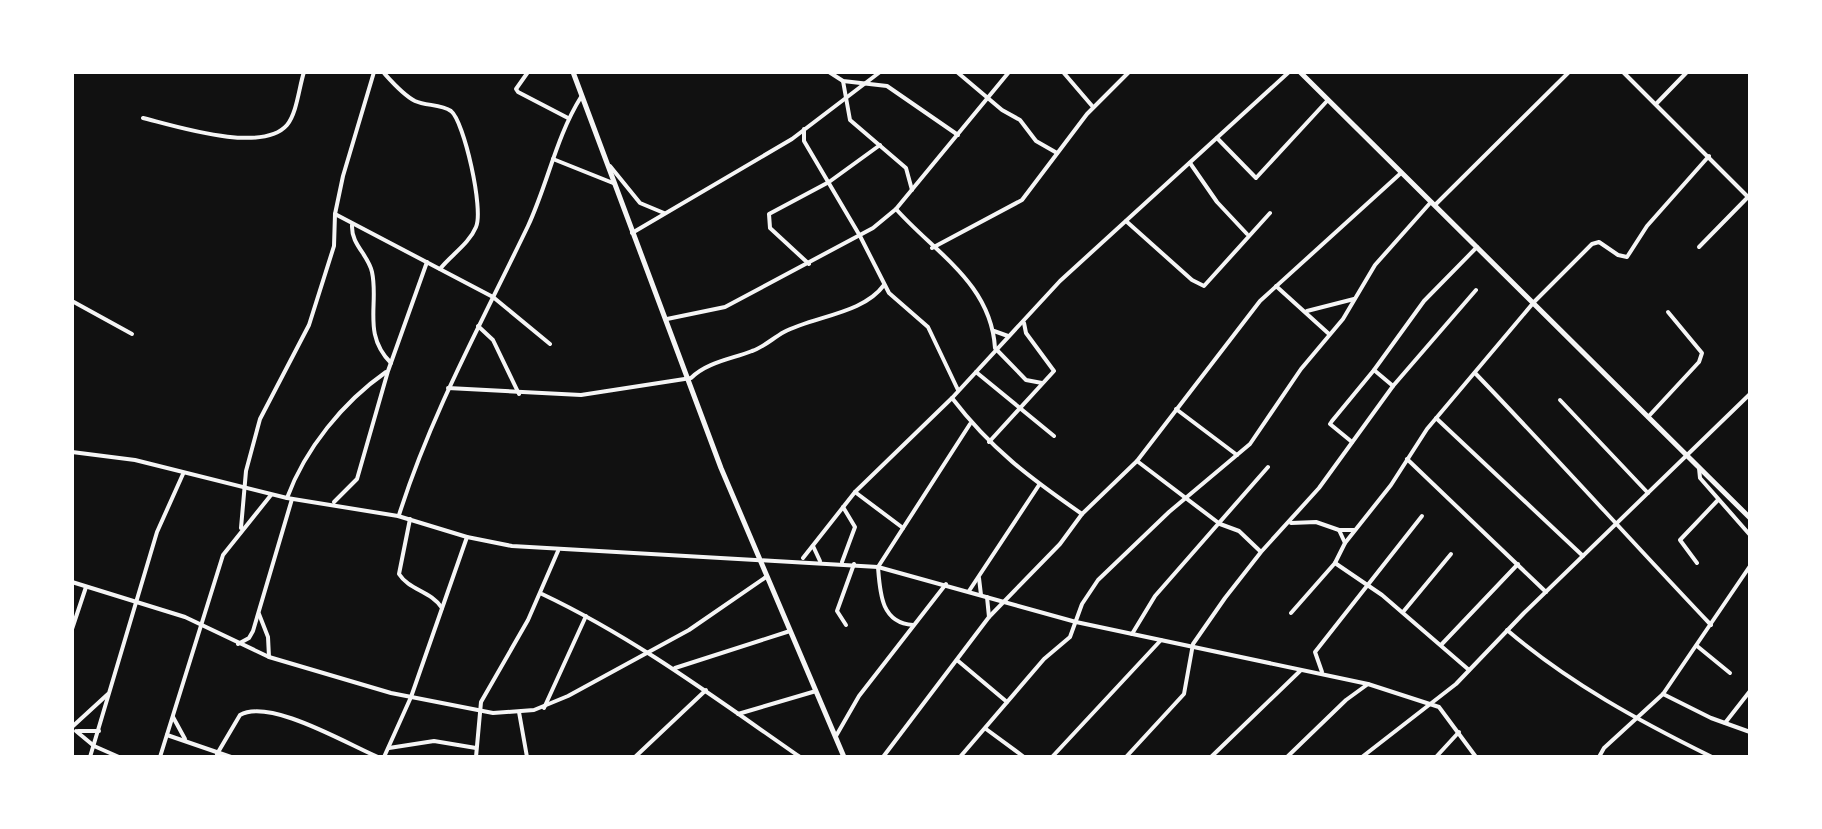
<svg xmlns="http://www.w3.org/2000/svg" width="1822" height="829" viewBox="0 0 1822 829" font-family="'Public Sans',sans-serif">
	<style>
		.lines { fill: none; stroke-linecap: round; stroke-linejoin: round }
		.minor { stroke: #f5f5f5; stroke-width: 4 }
		.tertiary { stroke: #f5f5f5; stroke-width: 5 }
	</style>
	<rect width="100%" height="100%" fill="#111"/>
	<g class="lines">
		<g class="minor">
			<path d="M383,72C392,82 403,95 415,101C426,106 441,104 451,111C464,121 484,210 476,227C469,244 451,255 440,269"/>
			<polyline points="528,72 516,89 518,92 568,118"/>
			<polyline points="829,72 843,81 887,86 958,135"/>
			<polyline points="957,72 1002,110 1020,120 1036,141 1057,153"/>
			<polyline points="1063,72 1093,107"/>
			<polyline points="1623,72 1750,199"/>
			<polyline points="843,81 850,120 906,168 912,190"/>
			<polyline points="1656,104 1687,72"/>
			<path d="M143,118C175,126 262,154 287,125C297,113 299,87 304,72"/>
			<polyline points="804,129 804,141 860,236 889,293 928,327 958,390"/>
			<polyline points="1217,138 1256,178 1327,101"/>
			<polyline points="553,159 613,183"/>
			<polyline points="1190,163 1217,202 1247,234"/>
			<polyline points="610,166 640,203 664,213"/>
			<polyline points="1435,205 1569,72"/>
			<path d="M896,209C935,253 991,283 995,348L1026,380L1042,383"/>
			<polyline points="335,214 493,297 550,344"/>
			<polyline points="1126,221 1192,280 1204,286 1270,213"/>
			<path d="M352,225C351,245 368,254 372,272C379,304 362,334 391,363"/>
			<polyline points="632,233 792,139 880,72"/>
			<polyline points="1699,247 1748,197"/>
			<polyline points="932,248 1022,200 1087,114 1129,72"/>
			<polyline points="809,264 770,228 769,214 829,182 880,145"/>
			<polyline points="1276,286 1329,334"/>
			<polyline points="72,301 132,334"/>
			<polyline points="1307,311 1354,299"/>
			<polyline points="667,319 725,307 873,228 896,209 1009,72"/>
			<polyline points="478,326 493,340 519,394"/>
			<polyline points="994,331 1008,336"/>
			<polyline points="1374,370 1393,386"/>
			<polyline points="976,372 1054,436"/>
			<path d="M1475,373C1555,456 1632,542 1711,625"/>
			<path d="M448,388L581,395L691,378C707,362 732,359 752,351C764,347 773,338 784,332C814,316 863,314 884,285"/>
			<path d="M952,398C991,449 1030,478 1082,514"/>
			<polyline points="1560,400 1648,493"/>
			<polyline points="1176,409 1237,455"/>
			<polyline points="1648,417 1699,362 1702,353 1668,312"/>
			<polyline points="1436,418 1583,556"/>
			<polyline points="989,442 1054,371 1026,333 1024,323"/>
			<polyline points="1352,442 1330,424 1332,421 1374,370 1424,301 1477,247"/>
			<polyline points="72,452 135,460 287,498 398,516 467,537 512,546 878,567 1076,622 1368,684 1439,707 1476,757"/>
			<polyline points="1407,459 1546,592"/>
			<polyline points="1137,461 1220,524 1239,531 1260,551"/>
			<polyline points="1699,468 1700,478 1750,535"/>
			<polyline points="855,492 903,528"/>
			<path d="M287,498C305,449 343,402 386,372"/>
			<polyline points="334,502 357,479 388,371 427,262"/>
			<path d="M399,515C431,414 482,322 528,226C548,183 556,137 581,97"/>
			<path d="M410,519L399,574C409,590 431,591 442,608"/>
			<polyline points="1291,523 1316,522 1339,530"/>
			<polyline points="241,528 246,471 260,419 309,325 334,246 335,214 343,176 374,72"/>
			<polyline points="1345,543 1339,530 1354,530"/>
			<polyline points="813,546 820,561"/>
			<polyline points="803,558 855,492 952,398 1060,281 1289,72"/>
			<polyline points="842,562 855,527 843,507"/>
			<polyline points="1335,563 1382,595 1469,670"/>
			<polyline points="1697,563 1680,540 1718,500"/>
			<polyline points="979,578 981,595"/>
			<polyline points="72,582 185,617 269,657 391,693 493,713 534,710 568,696 689,630 766,577"/>
			<polyline points="969,591 1039,485"/>
			<path d="M542,594C635,638 715,698 800,757"/>
			<polyline points="987,597 989,617"/>
			<polyline points="1403,612 1451,554"/>
			<polyline points="1291,613 1335,563 1345,543 1391,485 1427,429 1534,302 1592,244 1599,242 1618,255 1627,257 1647,226 1709,156"/>
			<polyline points="259,614 268,637 269,657"/>
			<polyline points="846,625 837,611 854,564"/>
			<path d="M913,625C881,623 880,593 878,567L970,424"/>
			<polyline points="72,629 86,587"/>
			<path d="M1507,630C1569,683 1639,721 1712,757"/>
			<polyline points="1132,634 1155,596 1268,467"/>
			<polyline points="238,644 249,638 253,631 292,499"/>
			<polyline points="1441,645 1518,564"/>
			<polyline points="1697,646 1730,673"/>
			<polyline points="957,660 1007,702"/>
			<polyline points="675,668 790,631"/>
			<polyline points="1322,672 1315,652 1422,516"/>
			<polyline points="1663,694 1711,718 1750,732"/>
			<polyline points="544,708 586,616"/>
			<polyline points="519,712 527,757"/>
			<polyline points="738,714 816,691"/>
			<polyline points="173,717 185,739"/>
			<polyline points="1725,723 1750,691"/>
			<polyline points="72,727 108,694"/>
			<polyline points="986,729 1024,757"/>
			<polyline points="76,731 94,746 119,757"/>
			<polyline points="78,731 99,731"/>
			<polyline points="167,735 231,757"/>
			<polyline points="836,736 859,696 946,584"/>
			<polyline points="389,748 434,741 476,748"/>
			<path d="M217,754L240,715C270,698 347,744 378,757"/>
			<polyline points="90,757 157,532 183,474"/>
			<polyline points="160,757 223,555 271,495"/>
			<polyline points="384,757 411,697 467,537"/>
			<polyline points="476,757 481,702 528,620 558,551"/>
			<polyline points="635,757 706,690"/>
			<polyline points="883,757 989,617 1060,544 1082,514 1137,461 1260,301 1401,173"/>
			<polyline points="960,757 1044,659 1070,637 1082,604 1098,580 1169,512 1250,444 1301,369 1343,319 1375,265 1431,202"/>
			<polyline points="1052,757 1161,640"/>
			<polyline points="1126,757 1184,694 1193,644 1225,598 1261,552 1319,488 1393,386 1476,290"/>
			<polyline points="1211,757 1300,671"/>
			<polyline points="1287,757 1346,700 1368,684"/>
			<polyline points="1362,757 1456,684 1524,613 1750,394"/>
			<polyline points="1436,757 1459,732"/>
			<polyline points="1599,757 1604,748 1663,694 1750,566"/>
		</g>
		<g class="tertiary">
			<polyline points="573,72 721,468 844,757"/>
			<polyline points="1300,72 1750,518"/>
		</g>
	</g>
	<rect width="1822" height="829" fill="none" stroke="#ffffff" stroke-width="148"/>
</svg>
